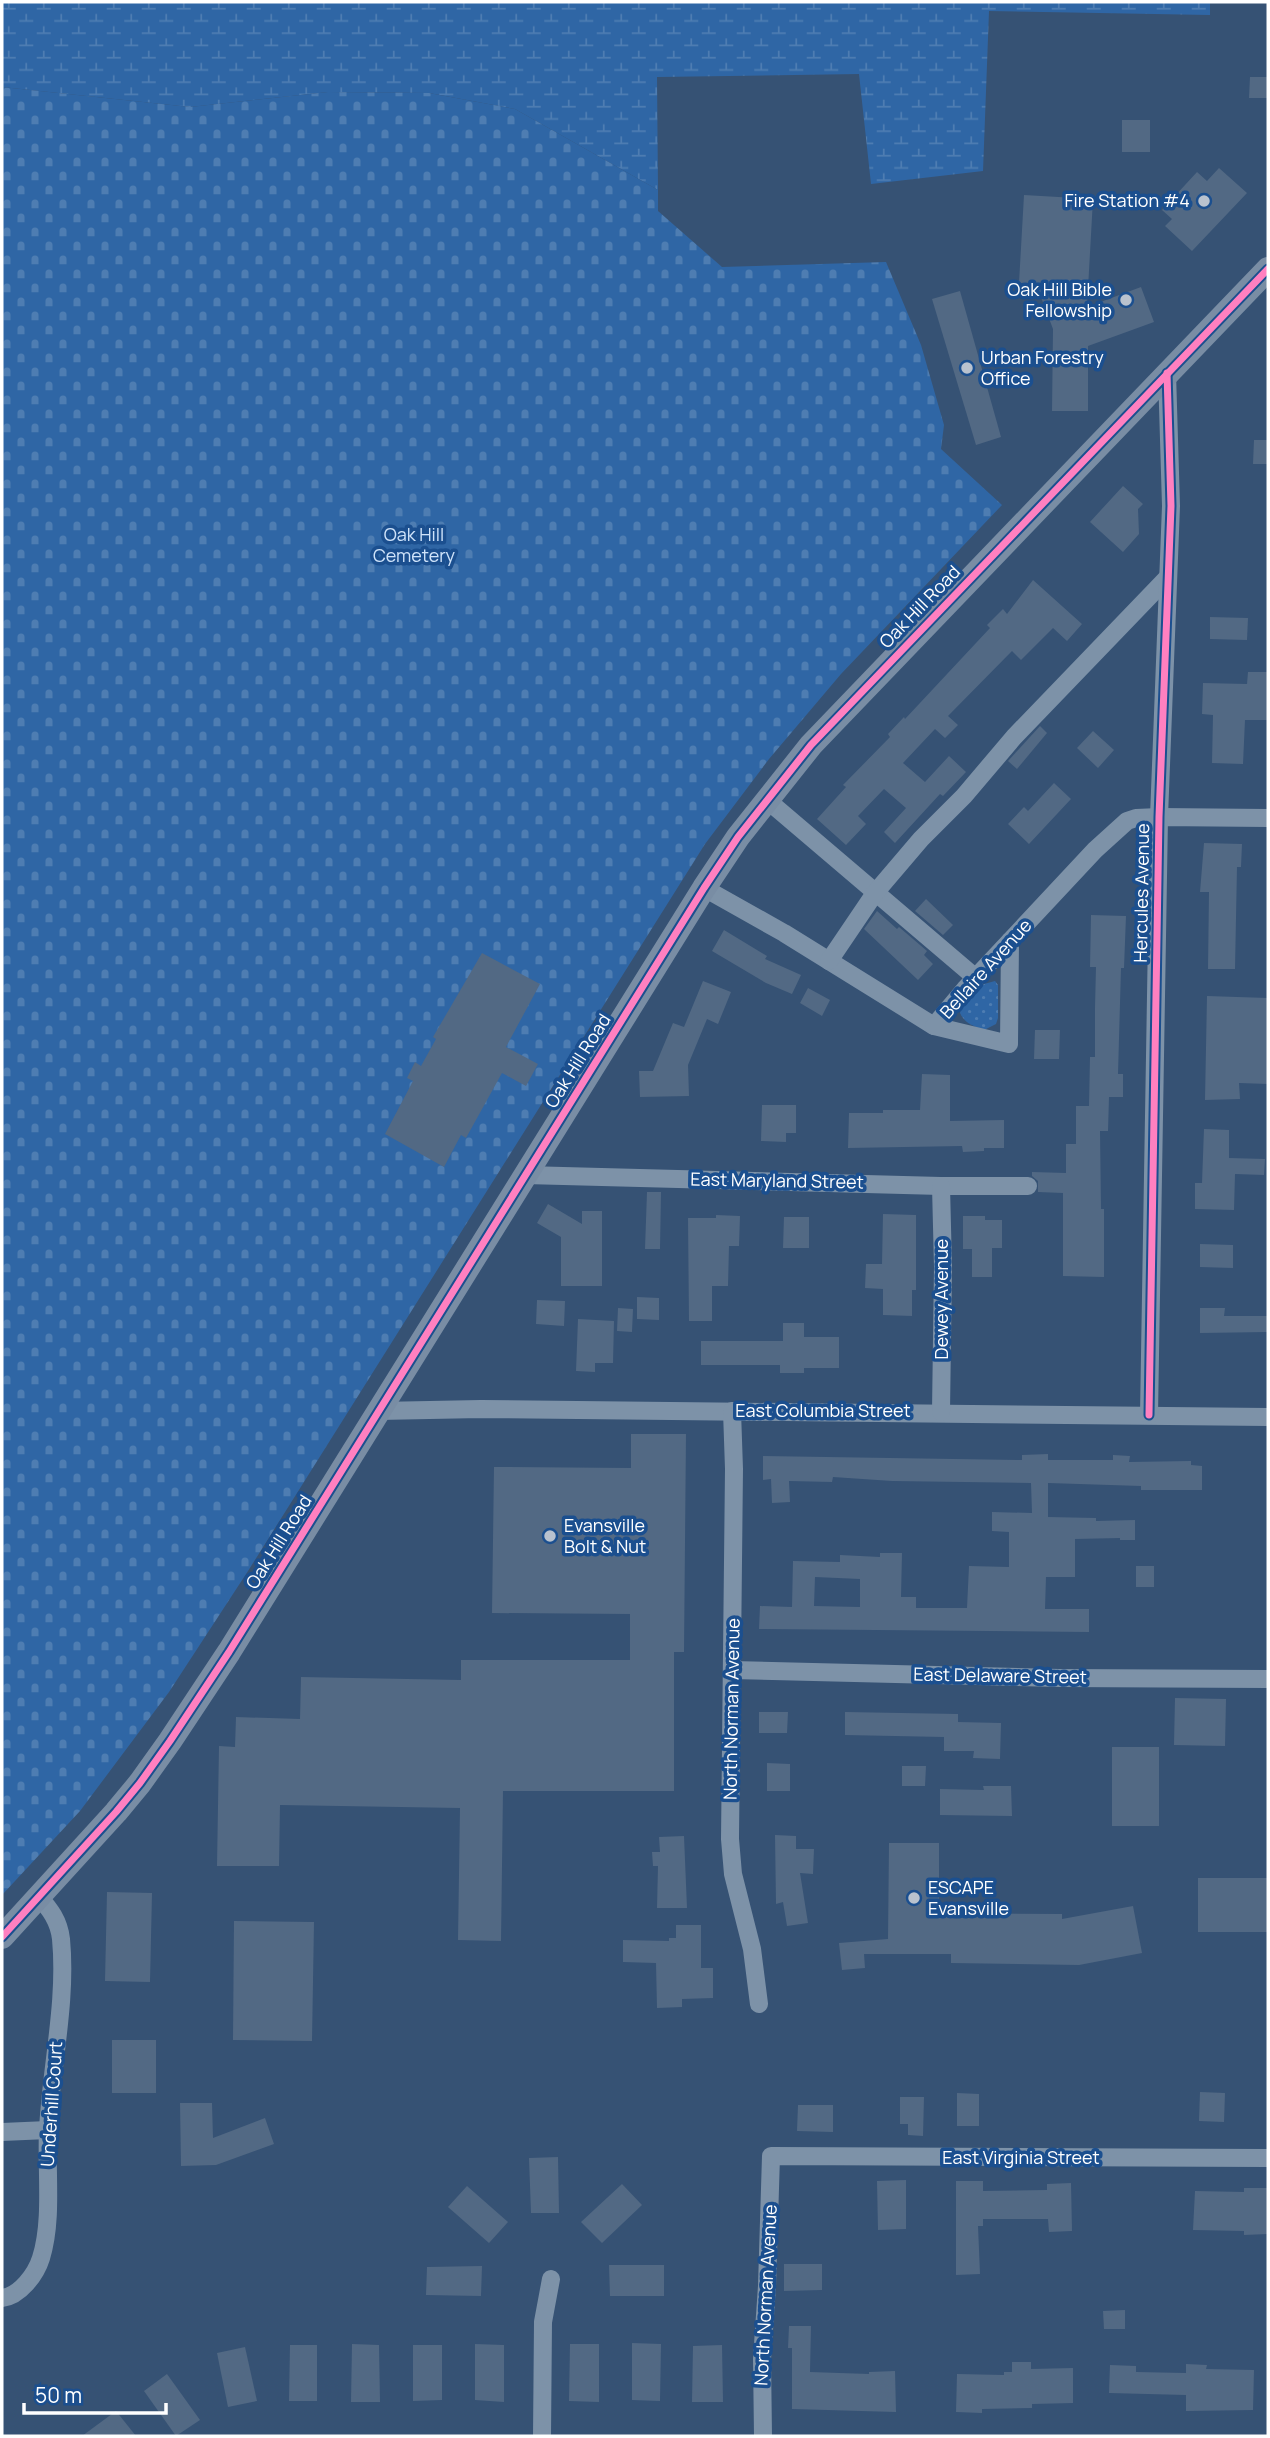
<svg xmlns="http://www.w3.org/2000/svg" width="1270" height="2438" viewBox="0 0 1270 2438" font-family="Manrope,sans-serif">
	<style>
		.grass { fill: url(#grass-dots) }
		.wetland { fill: url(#wetland-marsh) }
		.cemetery { fill: url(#cemetery-stones) }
		.building { fill: #526984; fill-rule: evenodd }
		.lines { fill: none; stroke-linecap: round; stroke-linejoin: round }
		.street { stroke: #7d92a8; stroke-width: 18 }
		.secondary { stroke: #798da4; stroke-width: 24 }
		.cycleway-casing { stroke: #1b4f8f; stroke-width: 11 }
		.cycleway { stroke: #ff80c0; stroke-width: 7 }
		.poi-dot { fill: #b9c2ce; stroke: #1b4f8f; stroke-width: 2.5 }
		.labels { text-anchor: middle; stroke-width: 7; stroke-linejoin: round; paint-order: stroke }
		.poi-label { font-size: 18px; fill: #fff; stroke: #1b4f8f; text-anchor: start }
		.park-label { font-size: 18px; fill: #cfe3fa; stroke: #1b4f8f }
		.street-label { font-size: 18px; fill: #fff; stroke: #1b4f8f }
	</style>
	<defs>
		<pattern id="grass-dots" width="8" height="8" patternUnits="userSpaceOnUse" patternTransform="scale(1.75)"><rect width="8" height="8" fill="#2f66a5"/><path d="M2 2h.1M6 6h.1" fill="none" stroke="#4e7db2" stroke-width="1.8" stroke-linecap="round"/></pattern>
		<pattern id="wetland-marsh" width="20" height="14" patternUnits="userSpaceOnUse" patternTransform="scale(1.75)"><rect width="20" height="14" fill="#2f66a5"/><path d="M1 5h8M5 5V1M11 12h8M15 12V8" fill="none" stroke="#4e7db2"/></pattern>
		<pattern id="cemetery-stones" width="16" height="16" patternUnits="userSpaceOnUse" patternTransform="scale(1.75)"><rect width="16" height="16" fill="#2f66a5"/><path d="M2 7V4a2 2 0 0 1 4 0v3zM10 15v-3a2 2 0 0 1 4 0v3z" fill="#4e7db2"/></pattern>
	</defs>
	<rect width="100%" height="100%" fill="#365274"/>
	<path class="grass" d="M995,981L998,985V1018L996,1024L984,1030C974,1026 965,1024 960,1013L961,1008L984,984Z"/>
	<polygon class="wetland" points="2,2 1210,2 1210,15 989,11 983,171 871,184 859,74 657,77 658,190 515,109 429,93 328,92 190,107 2,87"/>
	<polygon class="cemetery" points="2,87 190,107 328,92 429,93 515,109 658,190 658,211 722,267 886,262 921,345 944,425 941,449 1002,505 841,674 769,759 705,844 248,1571 169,1692 80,1811 2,1895"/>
	<g class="building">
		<polygon points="1250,77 1268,77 1268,98 1249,98"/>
		<rect x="1122" y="120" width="28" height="32"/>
		<polygon points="1219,168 1247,193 1192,251 1165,226 1172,219 1162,210 1197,172 1207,181"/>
		<polygon points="1024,195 1093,199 1087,307 1141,287 1154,322 1088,346 1088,411 1052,411 1053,329 1036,284 1019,283"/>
		<polygon points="960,291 1001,437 976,445 932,299"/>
		<polygon points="1254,440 1268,440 1268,464 1253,464"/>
		<polygon points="1123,486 1143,504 1138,509 1139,534 1123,552 1090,522"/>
		<polygon points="1033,580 1082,624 1067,641 1053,628 1021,660 1012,651 948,716 958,725 945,738 935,729 903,763 925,782 949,756 966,772 943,796 940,794 895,843 884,832 906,808 884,789 858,816 866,824 846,845 817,819 846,787 843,785 890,737 888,734 904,717 905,719 990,628 987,625 1003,609 1007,614"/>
		<polygon points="1210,617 1248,618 1247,640 1210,639"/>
		<polygon points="1248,672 1268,672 1268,720 1245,720 1243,764 1212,763 1213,715 1202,714 1203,683 1247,684"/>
		<polygon points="1040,726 1047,733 1017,769 1008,761"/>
		<polygon points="1093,731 1114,750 1098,768 1077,748"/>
		<polygon points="1054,783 1071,799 1029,844 1008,824 1024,807 1028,811"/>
		<polygon points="1204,843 1242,844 1241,867 1237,867 1235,969 1208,969 1209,892 1200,892"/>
		<polygon points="926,899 953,925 943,935 915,911"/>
		<polygon points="877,911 897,929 899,927 927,951 924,955 933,964 918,980 864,929"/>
		<polygon points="1091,915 1126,916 1124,968 1121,968 1118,1074 1123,1074 1123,1097 1109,1097 1108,1131 1100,1131 1101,1209 1104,1209 1104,1277 1063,1276 1063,1193 1038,1192 1038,1181 1032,1176 1032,1172 1066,1173 1066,1144 1076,1144 1076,1106 1089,1106 1090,1057 1095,1057 1095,1008 1096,967 1090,967"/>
		<polygon points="724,930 767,956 765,959 801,975 792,994 766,983 712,951"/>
		<polygon points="482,953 540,984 506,1047 538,1064 526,1086 502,1073 466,1138 461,1135 444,1167 385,1134 413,1081 407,1078 415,1062 421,1066 436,1039 433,1037"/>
		<polygon points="703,981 731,992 718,1024 707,1019 688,1065 689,1096 640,1097 639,1071 653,1071 673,1023 684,1027"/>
		<polygon points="808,988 830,1000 822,1016 800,1003"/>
		<polygon points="1207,996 1268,998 1268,1084 1239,1083 1240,1099 1205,1100"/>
		<polygon points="1035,1030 1060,1030 1059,1059 1034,1059"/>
		<polygon points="922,1074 950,1075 950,1121 1004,1120 1004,1148 984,1148 984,1151 963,1152 962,1146 848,1148 849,1113 883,1113 883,1110 920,1110"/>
		<polygon points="762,1105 796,1105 796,1133 786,1133 786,1142 761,1141"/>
		<polygon points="1204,1129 1229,1130 1229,1158 1265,1159 1264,1175 1235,1174 1234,1210 1195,1209 1195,1183 1202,1183"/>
		<polygon points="647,1192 661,1192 660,1249 645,1249"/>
		<polygon points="548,1204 582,1224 582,1211 602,1211 602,1286 561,1286 561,1237 537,1223"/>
		<polygon points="883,1214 916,1215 916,1290 912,1290 912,1316 883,1315 883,1289 865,1288 866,1264 882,1264"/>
		<polygon points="716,1215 740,1216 739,1246 729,1246 728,1286 712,1286 712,1321 689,1321 688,1218 716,1218"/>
		<polygon points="963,1216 985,1216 985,1220 1002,1220 1002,1248 992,1248 992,1277 972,1277 972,1249 963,1249"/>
		<polygon points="784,1217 809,1217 809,1248 783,1248"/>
		<polygon points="1200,1244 1233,1245 1233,1268 1200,1267"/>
		<polygon points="637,1297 659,1298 659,1320 637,1319"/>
		<polygon points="537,1300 565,1301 564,1326 536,1324"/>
		<polygon points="618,1308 633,1309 632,1332 617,1331"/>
		<polygon points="1200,1308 1225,1308 1224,1316 1268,1316 1268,1332 1200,1333"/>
		<polygon points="578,1319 614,1321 613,1363 595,1363 595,1372 576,1371"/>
		<polygon points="783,1323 804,1323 804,1337 839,1337 839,1368 804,1368 804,1373 780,1373 780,1365 701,1365 701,1341 783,1341"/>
		<polygon points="631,1434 686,1434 684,1652 674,1652 674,1791 503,1791 501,1941 458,1940 460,1808 280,1805 279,1866 217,1866 219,1746 235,1747 236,1717 300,1719 301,1677 461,1680 461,1660 630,1660 630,1614 492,1613 494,1467 631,1468"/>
		<path d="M1048,1454V1460H1113V1455L1130,1456L1129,1462L1191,1461V1465L1202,1466V1490H1141V1486L1048,1483V1517L1096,1518V1521L1135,1520V1540H1120V1538L1075,1539V1577H1046L1045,1609H1089V1632L759,1629L760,1606L792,1607L793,1561L840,1562V1555L880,1557V1553H902L901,1597H916V1608H967L969,1566L1009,1567V1532L992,1531V1512L1032,1513L1031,1483L892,1481L833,1477L832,1482L789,1481L790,1502L772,1503L771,1479L763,1480V1456L1022,1460V1455ZM815,1577L860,1579V1607L814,1606Z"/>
		<rect x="1136" y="1566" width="18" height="21"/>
		<polygon points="1175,1698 1226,1699 1225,1746 1174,1745"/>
		<polygon points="759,1712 788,1712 787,1733 759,1733"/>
		<polygon points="845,1712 958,1714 958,1722 1001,1723 1000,1759 973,1758 974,1751 944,1751 944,1737 845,1735"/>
		<rect x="1112" y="1747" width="47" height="79"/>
		<polygon points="767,1763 790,1764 790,1791 767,1791"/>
		<polygon points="902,1766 926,1766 925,1786 902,1786"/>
		<polygon points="983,1786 1011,1786 1012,1816 940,1815 940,1789 984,1790"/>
		<polygon points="775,1835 796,1836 796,1849 814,1849 813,1874 800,1873 808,1923 787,1926 783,1902 776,1904"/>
		<polygon points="684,1836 687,1908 657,1908 658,1866 653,1866 652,1852 660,1852 659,1837"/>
		<polygon points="889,1843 939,1843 939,1913 1062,1914 1062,1919 1133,1906 1142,1953 1079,1965 951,1963 951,1954 864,1954 865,1968 842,1970 839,1943 888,1939"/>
		<rect x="1198" y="1878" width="70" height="54"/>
		<polygon points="107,1892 152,1893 150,1982 105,1981"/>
		<polygon points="234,1921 314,1922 312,2041 233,2040"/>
		<polygon points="676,1925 701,1925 701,1968 713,1968 713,1998 682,1999 682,2007 657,2008 656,1963 623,1962 623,1940 669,1941 669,1938 676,1938"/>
		<rect x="112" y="2040" width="44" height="53"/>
		<polygon points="1200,2092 1225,2093 1224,2122 1199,2121"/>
		<polygon points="957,2093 979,2094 979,2126 957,2126"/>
		<polygon points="900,2097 924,2097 923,2136 908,2135 908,2124 900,2124"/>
		<polygon points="180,2103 212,2103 213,2138 265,2118 274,2144 216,2165 181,2166"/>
		<polygon points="798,2105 833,2105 833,2132 797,2131"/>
		<polygon points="558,2157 559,2213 531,2213 529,2158"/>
		<polygon points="906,2180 906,2229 878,2230 877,2181"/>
		<polygon points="956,2181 983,2181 983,2191 1047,2190 1047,2184 1071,2183 1072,2231 1049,2232 1048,2219 983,2219 983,2226 978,2226 980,2274 956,2275"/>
		<polygon points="622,2184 642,2205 602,2243 581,2222"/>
		<polygon points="467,2186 508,2222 489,2243 448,2207"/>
		<polygon points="1244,2188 1268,2188 1268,2234 1244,2235 1244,2231 1193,2230 1195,2191 1244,2192"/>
		<polygon points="784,2264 822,2264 822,2290 784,2291"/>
		<polygon points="609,2265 664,2265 664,2296 610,2296"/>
		<polygon points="482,2266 481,2296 426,2295 427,2267"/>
		<polygon points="1125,2310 1125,2329 1104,2329 1103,2311"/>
		<polygon points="789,2326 811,2326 810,2372 869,2374 869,2372 895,2371 896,2412 792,2409 792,2348 788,2348"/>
		<polygon points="632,2343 661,2344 660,2401 632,2400"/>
		<polygon points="352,2344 379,2345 380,2402 351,2402"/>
		<polygon points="475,2344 504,2345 504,2402 475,2400"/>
		<polygon points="570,2344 599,2344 599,2402 569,2401"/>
		<polygon points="290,2345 317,2345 317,2401 289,2401"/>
		<polygon points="413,2345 442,2345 442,2400 413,2401"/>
		<polygon points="722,2345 723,2402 692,2402 693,2346"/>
		<polygon points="245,2347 257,2401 228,2407 217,2353"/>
		<polygon points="1012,2362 1031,2362 1031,2369 1073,2368 1073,2403 1032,2404 1032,2408 982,2409 982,2413 956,2412 957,2374 1004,2375 1004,2372 1012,2372"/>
		<polygon points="1186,2364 1207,2365 1206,2369 1254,2370 1253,2410 1186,2411 1186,2395 1109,2393 1110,2365 1136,2366 1136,2372 1186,2373"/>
		<polygon points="167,2374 200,2420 176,2436 144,2391"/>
		<polygon points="116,2411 136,2436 82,2436"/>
	</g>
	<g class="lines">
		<g class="street">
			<polyline points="766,799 976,978"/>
			<polyline points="704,888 784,933 934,1026 965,989 1095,850 1127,821 1136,818 1159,817 1268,818"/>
			<polyline points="829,961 875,893 921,839 964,796 1014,737 1168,577"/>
			<polyline points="934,1026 1009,1044 1010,941"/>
			<polyline points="525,1175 941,1186 1028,1186"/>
			<polyline points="378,1411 481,1409 1268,1417"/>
			<polyline points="732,1411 734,1469 730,1839 733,1874 752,1949 759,2004"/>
			<polyline points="941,1412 943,1267 941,1186"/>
			<polyline points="1149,1415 1159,817 1171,506 1167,373"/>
			<polyline points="732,1670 1060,1678 1268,1679"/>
			<polyline points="2,2132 48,2130"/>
			<path d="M2,2298C20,2296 36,2274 41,2258C53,2220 46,2170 48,2130C51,2067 67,2002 61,1939C59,1921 50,1909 39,1897"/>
			<polyline points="542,2436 543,2322 551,2279"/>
			<polyline points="763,2436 762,2359 767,2286 771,2156 1268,2158"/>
		</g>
		<polyline class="secondary" points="2,1937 116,1812 140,1783 170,1741 229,1652 704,888 738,837 811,745 1268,269"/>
		<defs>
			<g id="cycleway">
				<polyline points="1149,1415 1159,817 1171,506 1167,373"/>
				<polyline points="2,1937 116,1812 140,1783 170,1741 229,1652 704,888 738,837 811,745 1268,269"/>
			</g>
		</defs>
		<use href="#cycleway" class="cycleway-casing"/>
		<use href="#cycleway" class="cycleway"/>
	</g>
	<g class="poi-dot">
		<circle cx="1204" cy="201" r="7"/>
		<circle cx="1126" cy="300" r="7"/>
		<circle cx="967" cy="368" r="7"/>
		<circle cx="550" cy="1536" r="7"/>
		<circle cx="914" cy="1898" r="7"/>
	</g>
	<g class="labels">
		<g class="poi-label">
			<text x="1190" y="207" text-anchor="end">Fire Station #4</text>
			<text x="1112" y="296" text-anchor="end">Oak Hill Bible<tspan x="1112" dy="21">Fellowship</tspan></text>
			<text x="981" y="364">Urban Forestry<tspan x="981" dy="21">Office</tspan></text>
			<text x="564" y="1532">Evansville<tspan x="564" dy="21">Bolt &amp; Nut</tspan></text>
			<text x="928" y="1894">ESCAPE<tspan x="928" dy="21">Evansville</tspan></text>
		</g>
		<g class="park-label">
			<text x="414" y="541">Oak Hill<tspan x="414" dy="21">Cemetery</tspan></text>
		</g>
		<g class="street-label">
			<text transform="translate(920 607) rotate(-46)" y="6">Oak Hill Road</text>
			<text transform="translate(1142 893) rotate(-89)" y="6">Hercules Avenue</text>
			<text transform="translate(986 969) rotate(-48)" y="6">Bellaire Avenue</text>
			<text transform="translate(578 1061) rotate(-58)" y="6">Oak Hill Road</text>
			<text transform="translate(777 1181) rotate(1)" y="6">East Maryland Street</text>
			<text transform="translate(942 1299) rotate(-90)" y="6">Dewey Avenue</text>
			<text x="823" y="1417">East Columbia Street</text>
			<text transform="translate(279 1542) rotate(-58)" y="6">Oak Hill Road</text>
			<text transform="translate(1000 1676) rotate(1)" y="6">East Delaware Street</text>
			<text transform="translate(732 1709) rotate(-89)" y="6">North Norman Avenue</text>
			<text transform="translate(52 2104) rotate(-86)" y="6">Underhill Court</text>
			<text x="1021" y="2164">East Virginia Street</text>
			<text transform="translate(766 2295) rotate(-87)" y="6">North Norman Avenue</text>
		</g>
	</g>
	<rect width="1270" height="2438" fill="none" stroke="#ffffff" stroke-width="7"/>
	<path d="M24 2403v10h142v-10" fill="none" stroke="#ffffff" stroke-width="3.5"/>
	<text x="35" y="2403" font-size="21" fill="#ffffff" stroke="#1b4f8f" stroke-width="5" paint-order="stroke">50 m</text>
</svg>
